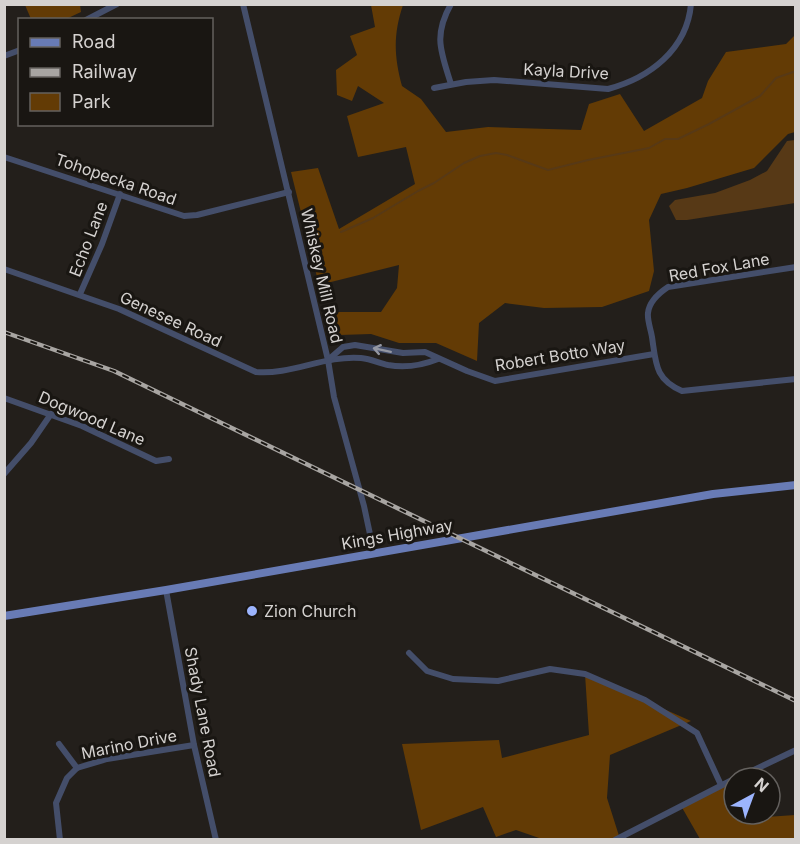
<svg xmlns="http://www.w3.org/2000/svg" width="800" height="844" viewBox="0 0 800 844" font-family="Inter,sans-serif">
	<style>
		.green { fill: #633b05 }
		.water { fill: #573916 }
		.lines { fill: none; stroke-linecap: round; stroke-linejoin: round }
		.stream { stroke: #573916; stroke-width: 2 }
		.minor { stroke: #444e6a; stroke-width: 6 }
		.major { stroke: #687bb5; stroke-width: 8 }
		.rail-casing { stroke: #a8a5a2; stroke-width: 4.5 }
		.rail { stroke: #191612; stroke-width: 2; stroke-dasharray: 7; stroke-linecap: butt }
		.oneway { stroke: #9497a2 }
		.poi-dot { fill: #9cb4fd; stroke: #191612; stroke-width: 2 }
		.labels { text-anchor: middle; stroke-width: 6; stroke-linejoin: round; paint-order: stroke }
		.street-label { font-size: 16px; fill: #d5d2d0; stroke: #191612 }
		.poi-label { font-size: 16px; fill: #d5d2d0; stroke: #191612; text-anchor: start }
	</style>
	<rect width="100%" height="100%" fill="#231f1b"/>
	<g class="green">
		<polygon points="25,5 80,5 81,12 66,19 31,19"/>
		<path d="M371,5H403C393,35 394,56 402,86L421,99L446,132L488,127L581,130L589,104L620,94L644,131L702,98L708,81L726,52L786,44L795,35V132L788,134L754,168L687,188L661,194L649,220L654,271L649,291L602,307L544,308L505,303L479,323L477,361L436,343H399L371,334L340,335L328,312H381L397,288L399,265L319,285L291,172L318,168L339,229L415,184L406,147L358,157L347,116L384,103L358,86L352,101L337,95L336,70L357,55L350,36L375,27Z"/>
		<polygon points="585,674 691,721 610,755 607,798 620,839 542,839 516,830 496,837 483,807 421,830 402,744 499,740 502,758 589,735"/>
		<polygon points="734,779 734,814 764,814 766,817 795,815 795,839 700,839 680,804"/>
	</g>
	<polygon class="water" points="795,140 795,203 687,220 676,220 669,206 675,200 715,193 750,180 767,171 787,141"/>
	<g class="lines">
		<polyline class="stream" points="341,232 373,218 418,191 434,183 464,163 480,156 496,153 507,155 548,170 588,160 649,148 665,139 678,139 709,124 760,96 776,78 796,71"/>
		<g class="minor">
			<polyline points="243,4 328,360 334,397 364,506 374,553"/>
			<polyline points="86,20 117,4"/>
			<polyline points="4,56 20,50"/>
			<path d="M451,84C441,52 433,36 451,4"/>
			<path d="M434,88L466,82L494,80L608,89C649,78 687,50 691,4"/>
			<polyline points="4,157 184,216 197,215 289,192"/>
			<path d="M796,267L668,287C659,293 649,302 648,313C647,320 651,330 652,337C656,364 655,379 682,391L796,379"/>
			<path d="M4,269L119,309L256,372C291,375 325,355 361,358C371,359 379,363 388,365C404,368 423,365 438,359"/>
			<polyline points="80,294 102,244 120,194"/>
			<polyline points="328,360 343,347 355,345 403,353 425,352 467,371 495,381 654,354"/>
			<polyline points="4,398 82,426 156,461 169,459"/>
			<polyline points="4,474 31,443 51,414"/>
			<polyline points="166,590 194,745 216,840"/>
			<polyline points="409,653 427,671 453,679 498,681 550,669 585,674 645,700 697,733 721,785"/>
			<polyline points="59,744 77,768"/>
			<polyline points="737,778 796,750"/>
			<polyline points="60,840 56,803 67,778 77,768 107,759 194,745"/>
			<polyline points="615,840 734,779"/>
		</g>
		<polyline class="major" points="4,616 166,590 713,494 796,485"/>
		<defs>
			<polyline id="rail" points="4,332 114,371 796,701"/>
		</defs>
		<use href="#rail" class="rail-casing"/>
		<use href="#rail" class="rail"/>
	</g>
	<defs><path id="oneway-shaft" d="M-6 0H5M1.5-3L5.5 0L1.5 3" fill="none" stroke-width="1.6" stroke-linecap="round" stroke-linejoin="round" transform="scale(1.5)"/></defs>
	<use class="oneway" href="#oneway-shaft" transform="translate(382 350) rotate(-168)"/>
	<circle class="poi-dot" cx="252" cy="611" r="6"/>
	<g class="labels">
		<g class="street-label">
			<text transform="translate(566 71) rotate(3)" y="6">Kayla Drive</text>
			<text transform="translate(116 179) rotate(19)" y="6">Tohopecka Road</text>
			<text transform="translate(88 239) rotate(-69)" y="6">Echo Lane</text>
			<text transform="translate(719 267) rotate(-10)" y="6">Red Fox Lane</text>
			<text transform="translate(322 276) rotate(77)" y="6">Whiskey Mill Road</text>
			<text transform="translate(171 319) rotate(25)" y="6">Genesee Road</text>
			<text transform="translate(560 355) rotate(-9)" y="6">Robert Botto Way</text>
			<text transform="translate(92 418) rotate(23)" y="6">Dogwood Lane</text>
			<text transform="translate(397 534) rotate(-10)" y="6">Kings Highway</text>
			<text transform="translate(203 712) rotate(79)" y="6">Shady Lane Road</text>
			<text transform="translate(129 744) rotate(-11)" y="6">Marino Drive</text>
		</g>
		<g class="poi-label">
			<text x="264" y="617">Zion Church</text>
		</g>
	</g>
	<rect width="800" height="844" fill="none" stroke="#d5d2d0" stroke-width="12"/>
	<rect x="18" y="18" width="195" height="108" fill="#191612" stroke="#64615e" stroke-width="1.5"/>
	<rect x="30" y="38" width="30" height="9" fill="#687bb5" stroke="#64615e" stroke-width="1.5"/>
	<text x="72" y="48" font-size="18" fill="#d5d2d0">Road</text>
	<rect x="30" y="68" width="30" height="9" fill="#a8a5a2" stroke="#64615e" stroke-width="1.5"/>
	<text x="72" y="78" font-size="18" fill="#d5d2d0">Railway</text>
	<rect x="30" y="93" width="30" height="18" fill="#633b05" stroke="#64615e" stroke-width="1.5"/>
	<text x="72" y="108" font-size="18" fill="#d5d2d0">Park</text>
	<g transform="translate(752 796) rotate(41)"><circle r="28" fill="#191612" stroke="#64615e" stroke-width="1.5"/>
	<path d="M0-4.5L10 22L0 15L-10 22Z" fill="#9cb4fd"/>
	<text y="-9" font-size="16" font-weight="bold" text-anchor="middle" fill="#d5d2d0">N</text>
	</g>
</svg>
